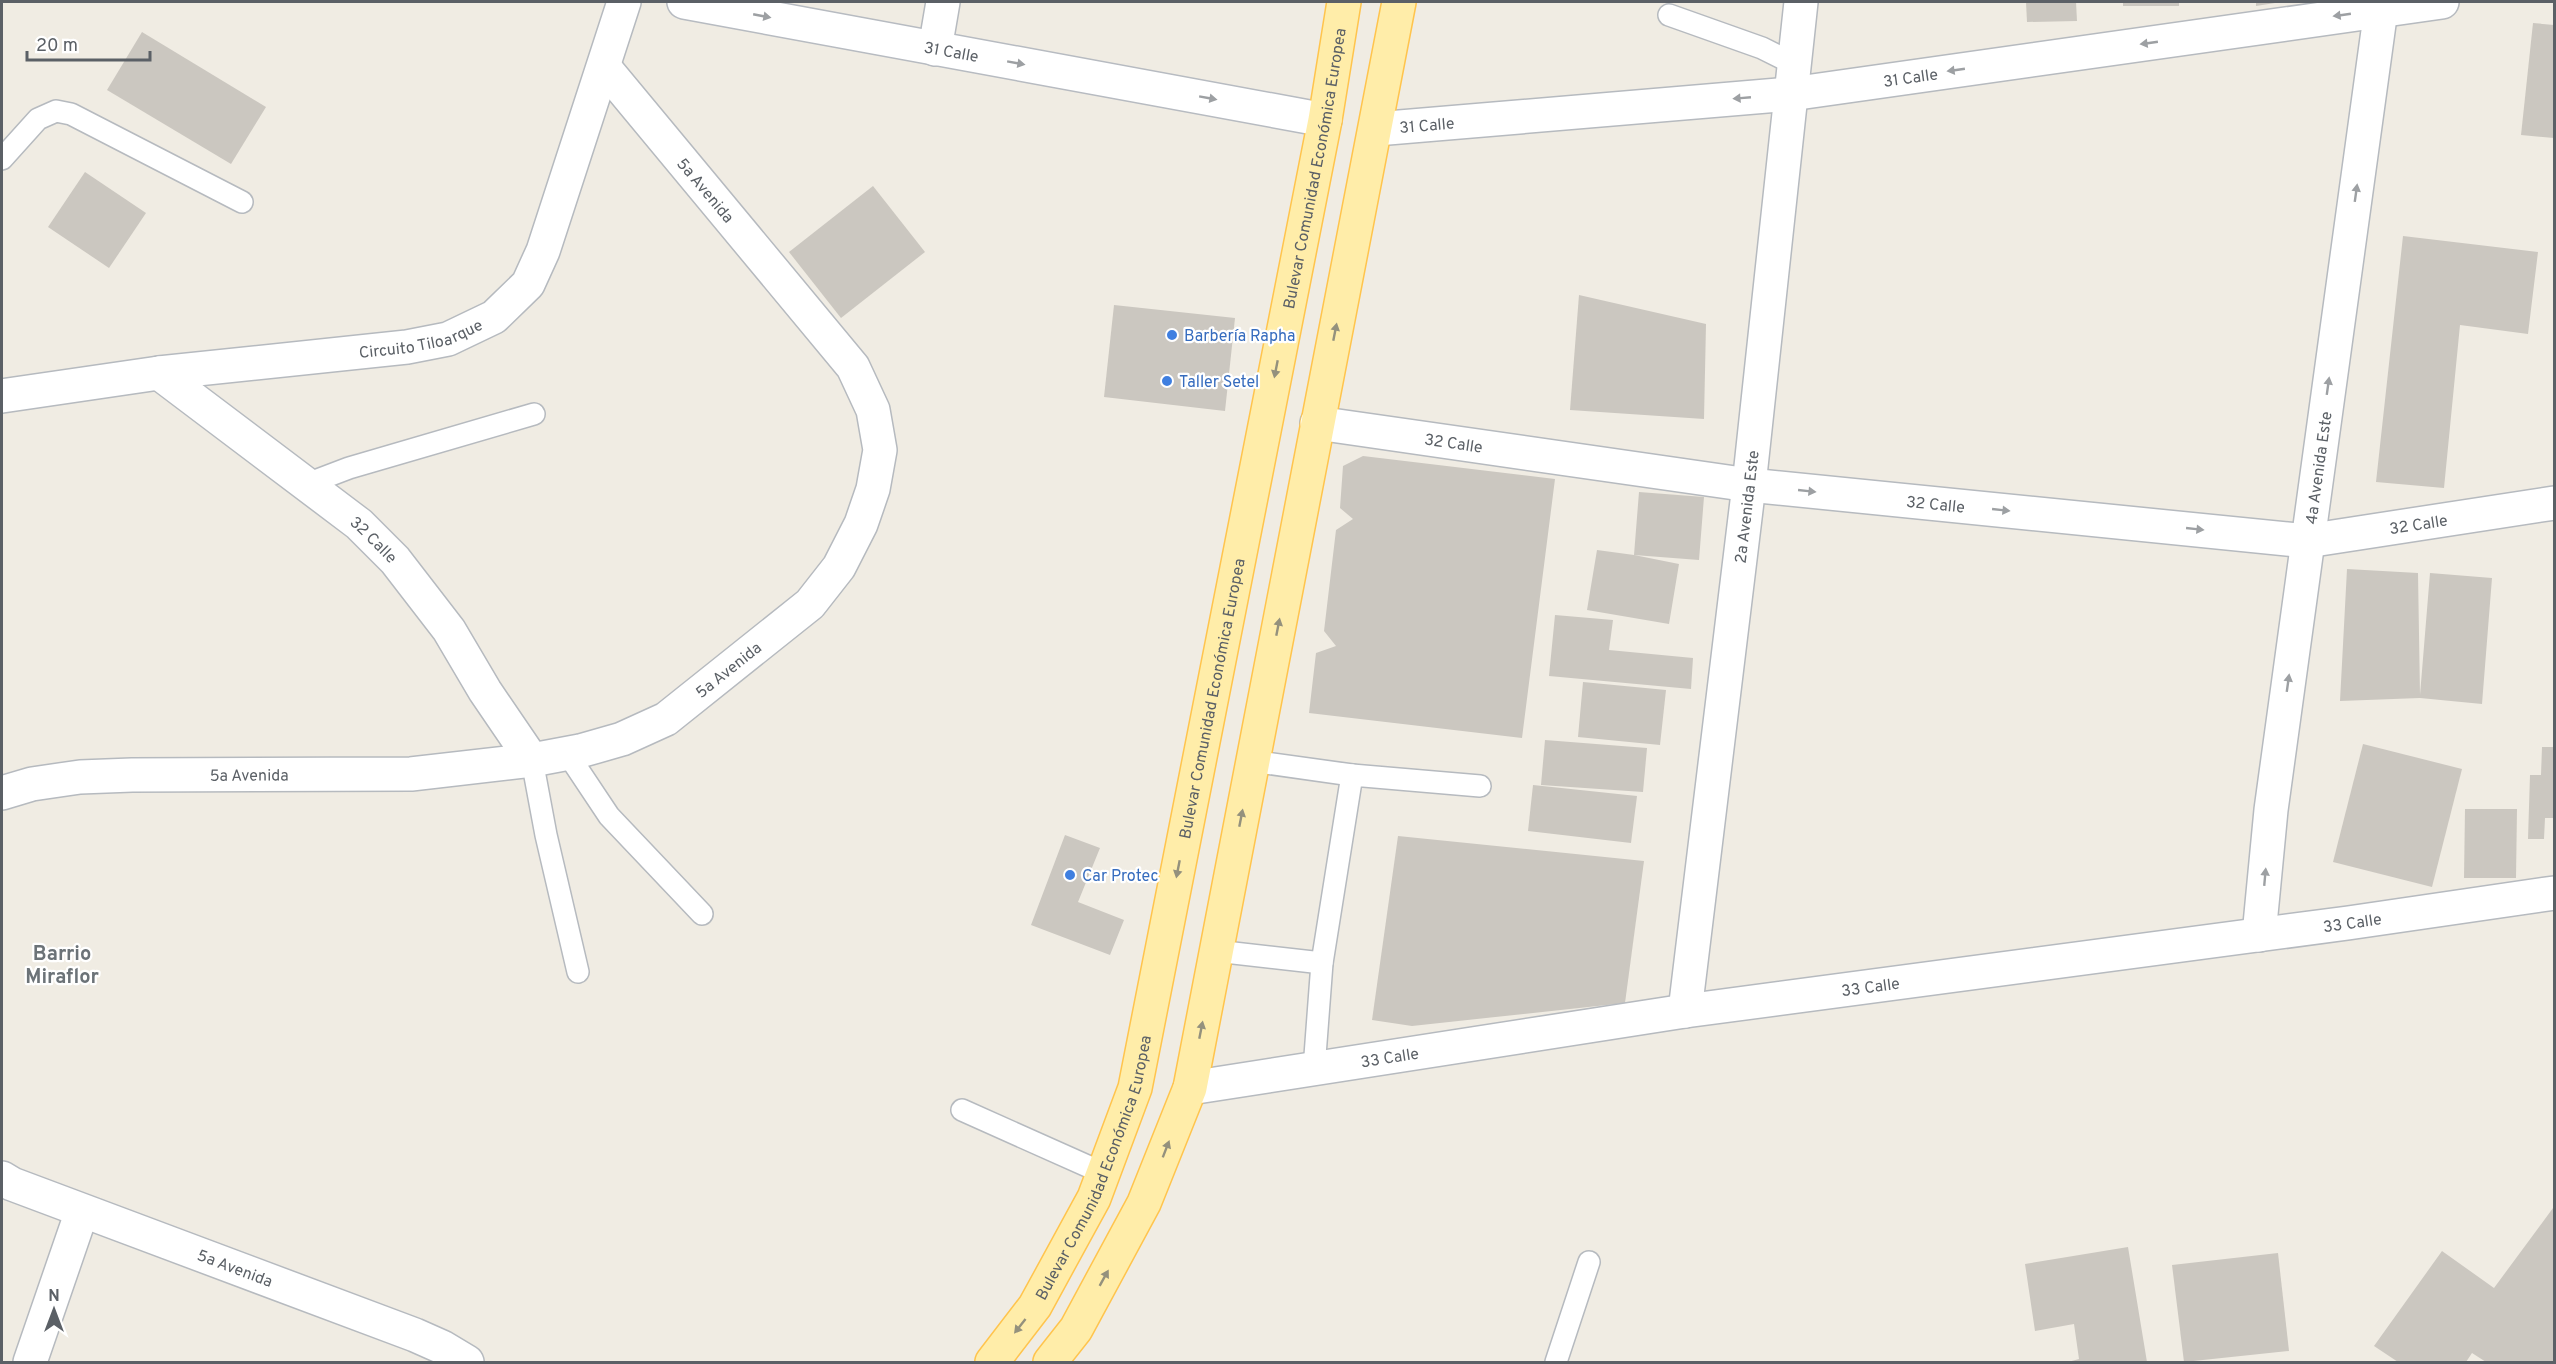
<svg xmlns="http://www.w3.org/2000/svg" width="2556" height="1364" viewBox="0 0 2556 1364" font-family="Overpass,sans-serif">
	<style>
		.building { fill: #cbc7c0 }
		.lines { fill: none; stroke-linecap: round; stroke-linejoin: round }
		.lane-casing { stroke: #b6babf; stroke-width: 24 }
		.street-casing { stroke: #b6babf; stroke-width: 36 }
		.secondary-casing { stroke: #b7bbc1; stroke-width: 36 }
		.primary-casing { stroke: #ffc44d; stroke-width: 36 }
		.lane { stroke: #fff; stroke-width: 21 }
		.street { stroke: #fff; stroke-width: 33 }
		.secondary { stroke: #fff; stroke-width: 33 }
		.primary { stroke: #ffeda9; stroke-width: 33 }
		.oneway { fill: #9da0a3 }
		.oneway2 { fill: #94917d }
		.shop-dot { fill: #3f7fe0; stroke: #fff; stroke-width: 2 }
		.labels { text-anchor: middle; stroke-width: 4.5; stroke-linejoin: round; paint-order: stroke }
		.street-label { font-size: 16px; fill: #5b6066; stroke: #fff }
		.shop-label { font-size: 16px; fill: #366cbe; stroke: #fff; text-anchor: start }
		.quarter-label { font-size: 20px; font-weight: bold; fill: #6c7378; stroke: #fff }
	</style>
	<rect width="100%" height="100%" fill="#f0ece3"/>
	<g class="building">
		<polygon points="2026,2 2076,2 2077,21 2027,22"/>
		<rect x="2123" y="2" width="56" height="4"/>
		<polygon points="2256,2 2275,2 2275,3 2256,6"/>
		<polygon points="2533,23 2554,25 2554,138 2521,135"/>
		<polygon points="142,32 266,107 231,164 107,90"/>
		<polygon points="85,172 146,213 109,268 48,227"/>
		<polygon points="873,186 925,252 841,318 789,252"/>
		<polygon points="2403,236 2538,252 2528,334 2460,325 2444,488 2376,482"/>
		<polygon points="1579,295 1706,324 1704,419 1570,410"/>
		<polygon points="1114,305 1235,318 1225,411 1104,397"/>
		<polygon points="1363,456 1555,479 1522,738 1309,713 1316,653 1336,646 1324,631 1336,530 1353,519 1340,508 1343,466"/>
		<polygon points="1639,492 1704,497 1699,560 1634,555 1679,564 1669,624 1587,610 1597,550 1634,555"/>
		<polygon points="2347,569 2418,573 2420,695 2430,573 2492,578 2482,704 2420,698 2340,701"/>
		<polygon points="1555,615 1613,620 1609,650 1693,658 1691,689 1549,676"/>
		<polygon points="1583,682 1666,690 1660,745 1578,737"/>
		<polygon points="1545,740 1647,748 1643,792 1541,785"/>
		<polygon points="2363,744 2462,769 2432,887 2333,862"/>
		<polygon points="2542,747 2554,747 2554,818 2545,818 2544,839 2528,839 2530,775 2541,775"/>
		<polygon points="1533,785 1637,796 1631,843 1528,831"/>
		<polygon points="2465,809 2517,809 2516,878 2464,878"/>
		<polygon points="1065,835 1100,848 1078,902 1124,920 1110,955 1031,925"/>
		<polygon points="1398,836 1644,861 1625,1003 1412,1026 1372,1020"/>
		<polygon points="2553,1208 2554,1362 2486,1362 2472,1353 2466,1362 2398,1362 2374,1346 2442,1251 2494,1288"/>
		<polygon points="2128,1247 2147,1362 2068,1362 2079,1359 2074,1324 2035,1331 2025,1264"/>
		<polygon points="2278,1253 2289,1351 2184,1362 2172,1265"/>
	</g>
	<g class="lines">
		<defs>
			<g id="lane">
				<polyline points="1669,15 1762,48 1794,64"/>
				<polyline points="2,159 38,119 56,111 71,114 242,202"/>
				<polyline points="307,484 349,468 534,414"/>
				<polyline points="567,753 609,816 702,914"/>
				<polyline points="532,760 546,835 578,972"/>
				<polyline points="1252,761 1352,775"/>
				<polyline points="1216,951 1322,963"/>
				<polyline points="1314,1069 1322,963 1352,775 1480,786"/>
				<polyline points="962,1110 1103,1173"/>
				<polyline points="1556,1362 1589,1262"/>
			</g>
			<g id="street">
				<polyline points="935,49 943,2"/>
				<path id="s1" d="M1376,129L1791,94L2442,2"/>
				<path id="s2" d="M159,373L359,524L395,560L449,630L485,691L532,760"/>
				<path id="s3" d="M2,396L159,373L407,347L448,339L494,317L528,284L543,251L624,2"/>
				<path id="s4" d="M1317,423L1749,485L2307,541L2554,503"/>
				<path id="s5" d="M2,793L32,784L80,777L132,775L411,774L532,760L580,751L622,739L666,719L810,604L839,567L861,524L873,489L880,450L873,410L853,367L604,67"/>
				<path id="s6" d="M2259,935L2271,810L2382,2"/>
				<path id="s7" d="M1685,1011L1749,485L1801,2"/>
				<path id="s8" d="M1190,1088L1685,1011L2348,923L2554,893"/>
				<path id="s9" d="M2,1178L12,1184L415,1335L442,1347L467,1362"/>
				<polyline points="30,1362 82,1211"/>
			</g>
			<g id="secondary">
				<path id="s10" d="M684,2L1325,120"/>
			</g>
			<g id="primary">
				<path id="s11" d="M992,1362L1035,1306L1094,1198L1135,1088L1325,120L1344,2"/>
				<polyline points="1050,1362 1076,1329 1144,1203 1190,1088 1399,2"/>
			</g>
		</defs>
		<use href="#lane" class="lane-casing"/>
		<use href="#street" class="street-casing"/>
		<use href="#secondary" class="secondary-casing"/>
		<use href="#primary" class="primary-casing"/>
		<use href="#lane" class="lane"/>
		<use href="#street" class="street"/>
		<use href="#secondary" class="secondary"/>
		<use href="#primary" class="primary"/>
	</g>
	<defs><path id="oneway-solid" d="M-6-.8H1V-3.2L6.5 0L1 3.2V.8H-6Z" transform="scale(1.5)"/></defs>
	<g class="oneway">
		<use href="#oneway-solid" transform="translate(2342 15) rotate(172)"/>
		<use href="#oneway-solid" transform="translate(762 16) rotate(11)"/>
		<use href="#oneway-solid" transform="translate(2149 43) rotate(172)"/>
		<use href="#oneway-solid" transform="translate(1016 63) rotate(10)"/>
		<use href="#oneway-solid" transform="translate(1956 70) rotate(172)"/>
		<use href="#oneway-solid" transform="translate(1208 98) rotate(10)"/>
		<use href="#oneway-solid" transform="translate(1742 98) rotate(175)"/>
		<use href="#oneway-solid" transform="translate(2356 193) rotate(-82)"/>
		<use href="#oneway-solid" transform="translate(2328 386) rotate(-82)"/>
		<use href="#oneway-solid" transform="translate(1807 491) rotate(6)"/>
		<use href="#oneway-solid" transform="translate(2001 510) rotate(6)"/>
		<use href="#oneway-solid" transform="translate(2195 529) rotate(6)"/>
		<use href="#oneway-solid" transform="translate(2288 683) rotate(-82)"/>
		<use href="#oneway-solid" transform="translate(2265 877) rotate(-85)"/>
	</g>
	<g class="oneway2">
		<use href="#oneway-solid" transform="translate(1335 332) rotate(-79)"/>
		<use href="#oneway-solid" transform="translate(1276 369) rotate(101)"/>
		<use href="#oneway-solid" transform="translate(1278 627) rotate(-79)"/>
		<use href="#oneway-solid" transform="translate(1241 818) rotate(-79)"/>
		<use href="#oneway-solid" transform="translate(1178 869) rotate(101)"/>
		<use href="#oneway-solid" transform="translate(1201 1030) rotate(-79)"/>
		<use href="#oneway-solid" transform="translate(1166 1149) rotate(-69)"/>
		<use href="#oneway-solid" transform="translate(1104 1278) rotate(-61)"/>
		<use href="#oneway-solid" transform="translate(1020 1326) rotate(128)"/>
	</g>
	<g class="shop-dot">
		<circle cx="1172" cy="335" r="6"/>
		<circle cx="1167" cy="381" r="6"/>
		<circle cx="1070" cy="875" r="6"/>
	</g>
	<g class="labels">
		<g class="street-label">
			<text dy="6" stroke="none"><textPath href="#s10" startOffset="272">31 Calle</textPath></text>
			<text dy="6" stroke="none"><textPath href="#s1" startOffset="537">31 Calle</textPath></text>
			<text dy="6" stroke="none"><textPath href="#s1" startOffset="51">31 Calle</textPath></text>
			<text dy="6" stroke="none"><textPath href="#s11" startOffset="1248">Bulevar Comunidad Económica Europea</textPath></text>
			<text transform="translate(706 190) rotate(50)" y="6">5a Avenida</text>
			<text dy="6" stroke="none"><textPath href="#s3" startOffset="423">Circuito Tiloarque</textPath></text>
			<text dy="6" stroke="none"><textPath href="#s4" startOffset="138">32 Calle</textPath></text>
			<text dy="6" stroke="none"><textPath href="#s6" startOffset="471">4a Avenida Este</textPath></text>
			<text dy="6" stroke="none"><textPath href="#s4" startOffset="624">32 Calle</textPath></text>
			<text dy="6" stroke="none"><textPath href="#s7" startOffset="508">2a Avenida Este</textPath></text>
			<text dy="6" stroke="none"><textPath href="#s4" startOffset="1110">32 Calle</textPath></text>
			<text dy="6" stroke="none"><textPath href="#s2" startOffset="272">32 Calle</textPath></text>
			<text dy="6" stroke="none"><textPath href="#s5" startOffset="753">5a Avenida</textPath></text>
			<text dy="6" stroke="none"><textPath href="#s11" startOffset="708">Bulevar Comunidad Económica Europea</textPath></text>
			<text dy="6" stroke="none"><textPath href="#s5" startOffset="249">5a Avenida</textPath></text>
			<text dy="6" stroke="none"><textPath href="#s8" startOffset="1174">33 Calle</textPath></text>
			<text dy="6" stroke="none"><textPath href="#s8" startOffset="688">33 Calle</textPath></text>
			<text dy="6" stroke="none"><textPath href="#s8" startOffset="202">33 Calle</textPath></text>
			<text dy="6" stroke="none"><textPath href="#s11" startOffset="222">Bulevar Comunidad Económica Europea</textPath></text>
			<text dy="6" stroke="none"><textPath href="#s9" startOffset="250">5a Avenida</textPath></text>
		</g>
		<g class="shop-label">
			<text x="1184" y="341">Barbería Rapha</text>
			<text x="1179" y="387">Taller Setel</text>
			<text x="1082" y="881">Car Protec</text>
		</g>
		<g class="quarter-label">
			<text x="62" y="960">Barrio<tspan x="62" dy="23">Miraflor</tspan></text>
		</g>
	</g>
	<rect width="2556" height="1364" fill="none" stroke="#5b6066" stroke-width="6"/>
	<g transform="translate(54 1310)" stroke="#ffffff" stroke-width="4.5" paint-order="stroke">
	<path d="M0-4.5L10 22L0 15L-10 22Z" fill="#5b6066"/>
	<text y="-9" font-size="16" font-weight="bold" text-anchor="middle" fill="#5b6066">N</text>
	</g>
	<path d="M27 51v9h123v-9" fill="none" stroke="#5b6066" stroke-width="3"/>
	<text x="36" y="51" font-size="18" fill="#5b6066" stroke="#ffffff" stroke-width="4.5" paint-order="stroke">20 m</text>
</svg>
